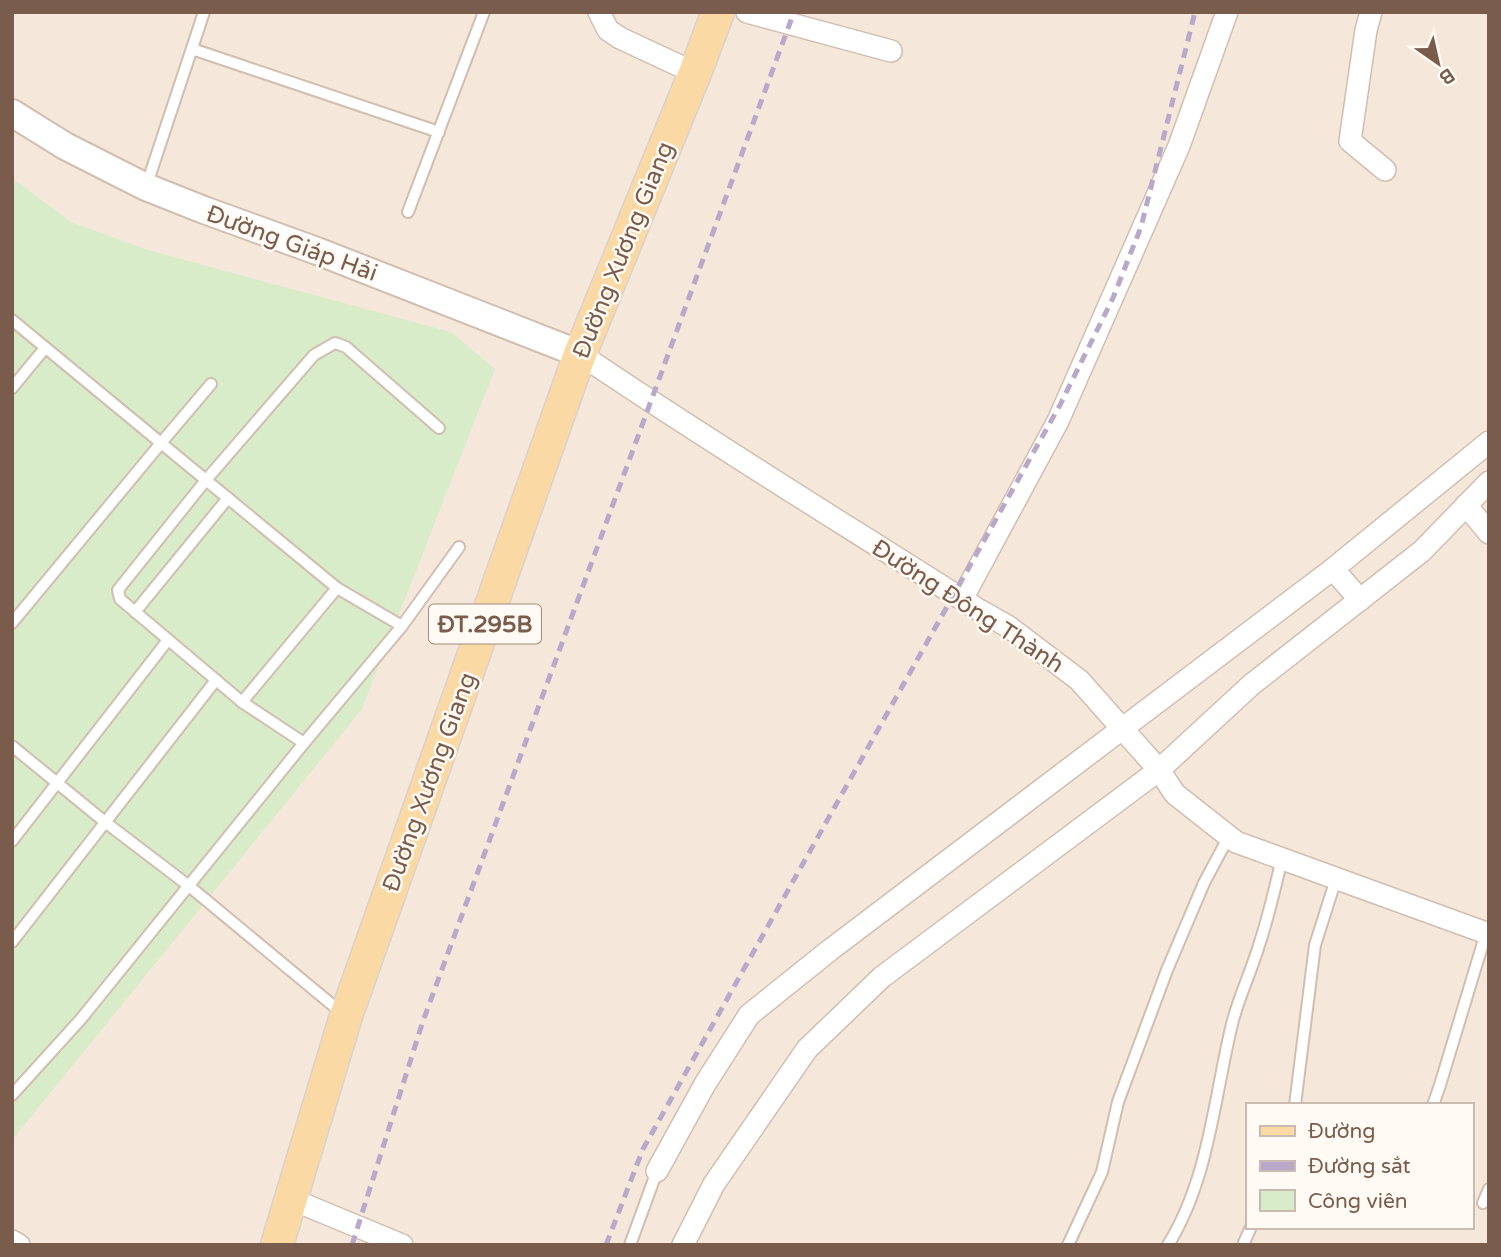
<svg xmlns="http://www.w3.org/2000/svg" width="1501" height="1257" viewBox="0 0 1501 1257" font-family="'Varela Round',sans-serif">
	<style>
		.residential { fill: #f5e8da; fill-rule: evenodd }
		.green { fill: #d8ecc9 }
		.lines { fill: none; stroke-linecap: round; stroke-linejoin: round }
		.service-casing { stroke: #d1beb0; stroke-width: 14 }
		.minor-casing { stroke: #d1beb0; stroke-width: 24 }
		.tertiary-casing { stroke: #d1beb0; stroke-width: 30 }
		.primary-casing { stroke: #dad1cd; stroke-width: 35 }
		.service { stroke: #fff; stroke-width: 10 }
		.minor { stroke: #fff; stroke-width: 21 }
		.tertiary { stroke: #fff; stroke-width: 26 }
		.primary { stroke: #fbd9a5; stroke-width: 32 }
		.rail { stroke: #b9a8c9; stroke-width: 5; stroke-dasharray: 10 7; stroke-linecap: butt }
		.labels { text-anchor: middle; stroke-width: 5; stroke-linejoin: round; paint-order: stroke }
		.shield { fill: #fffaf3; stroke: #a28b7f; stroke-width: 2 }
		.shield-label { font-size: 23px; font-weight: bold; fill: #7a5c4d }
		.street-label { font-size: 24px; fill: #7a5c4d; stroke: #fffaf3 }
	</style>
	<rect width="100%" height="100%" fill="#fdf6ec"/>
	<path class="residential" d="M12,12H1489V1245H12ZM1247,1105H1471V1227H1247Z"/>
	<polygon class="green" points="12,178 71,222 148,250 451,332 495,369 362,709 12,1140"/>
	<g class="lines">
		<defs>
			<g id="service">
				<polyline points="192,49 439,132"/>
				<polyline points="146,187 204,12"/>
				<polyline points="408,212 484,12"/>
				<polyline points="12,320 161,443 211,384"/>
				<polyline points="12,388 45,348"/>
				<polyline points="135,612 228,498"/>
				<polyline points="12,623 161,443 337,588 402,626"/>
				<polyline points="242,702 337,588"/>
				<polyline points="304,743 242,702 120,599 118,590 206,480 314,355 335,343 346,347 439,428"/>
				<polyline points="12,746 105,822 189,886 342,1013"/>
				<polyline points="12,841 168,640"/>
				<polyline points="12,942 216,680"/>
				<polyline points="12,1095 81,1019 304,743 402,626 459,547"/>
				<polyline points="1295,1105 1315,945 1336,879"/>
				<polyline points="1433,1105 1440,1085 1486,933"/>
				<polyline points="1483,1203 1489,1189"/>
				<polyline points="630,1245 657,1171"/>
				<polyline points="1068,1245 1102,1172 1118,1102 1167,970 1204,883 1229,836"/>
				<path d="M1168,1245C1209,1179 1214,1098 1232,1024C1239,996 1252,970 1260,942C1269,915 1275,887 1282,859"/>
				<polyline points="1243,1245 1251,1227"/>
			</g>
			<g id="minor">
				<polyline points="599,12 608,30 620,38 695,73"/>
				<polyline points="747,12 891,51"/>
				<polyline points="1371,12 1366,30 1350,141 1385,170"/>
				<path d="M580,354C711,443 846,525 979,610L1009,627L1079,680L1159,770L1175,794L1236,842L1489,934"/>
				<polyline points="1466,505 1489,533"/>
				<polyline points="1333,569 1360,600"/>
				<polyline points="962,599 1058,421 1179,146 1227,12"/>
				<polyline points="657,1171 705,1084 749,1015 830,950 1333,569 1489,442"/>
				<polyline points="291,1199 402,1245"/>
				<polyline points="12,1241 19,1245"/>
				<polyline points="683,1245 714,1184 807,1049 882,977 1159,770 1251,685 1422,551 1489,482"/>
			</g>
			<polyline id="tertiary" points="12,113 65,146 146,187 204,210 317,251 580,354"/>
			<polyline id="primary" points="277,1245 346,1016 580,354 695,73 718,12"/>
		</defs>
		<use href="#service" class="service-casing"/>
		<use href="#minor" class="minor-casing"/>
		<use href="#tertiary" class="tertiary-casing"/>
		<use href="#primary" class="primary-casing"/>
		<use href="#service" class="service"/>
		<use href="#minor" class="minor"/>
		<use href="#tertiary" class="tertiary"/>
		<use href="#primary" class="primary"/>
		<g class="rail">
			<polyline points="352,1245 423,1021 794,12"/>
			<polyline points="606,1245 643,1149 1060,405 1113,298 1141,227 1195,12"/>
		</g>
	</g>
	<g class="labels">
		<rect class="shield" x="429" y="604.5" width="112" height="39" rx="5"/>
		<g class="shield-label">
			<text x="485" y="632">ĐT.295B</text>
		</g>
		<g class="street-label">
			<text transform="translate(292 243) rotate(20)" y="8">Đường Giáp Hải</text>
			<text transform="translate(623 250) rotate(-68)" y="8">Đường Xương Giang</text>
			<text transform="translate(968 606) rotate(33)" y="8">Đường Đông Thành</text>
			<text transform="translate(429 782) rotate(-70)" y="8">Đường Xương Giang</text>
		</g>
	</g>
	<rect width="1501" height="1257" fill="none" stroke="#7a5c4d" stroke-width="28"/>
	<rect x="1246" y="1103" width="228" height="126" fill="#fffaf3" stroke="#cabbb1" stroke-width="2"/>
	<rect x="1260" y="1126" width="35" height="10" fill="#fbd9a5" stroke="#cabbb1" stroke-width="2"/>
	<text x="1308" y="1138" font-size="21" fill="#7a5c4d">Đường</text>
	<rect x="1260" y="1161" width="35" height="10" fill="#b9a8c9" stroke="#cabbb1" stroke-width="2"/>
	<text x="1308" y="1173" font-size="21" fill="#7a5c4d">Đường sắt</text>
	<rect x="1260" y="1190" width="35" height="21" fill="#d8ecc9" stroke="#cabbb1" stroke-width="2"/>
	<text x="1308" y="1208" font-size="21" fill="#7a5c4d">Công viên</text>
	<g transform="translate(1438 63) rotate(146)" stroke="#fffaf3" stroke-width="5" paint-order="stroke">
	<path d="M0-5L12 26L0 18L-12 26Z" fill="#7a5c4d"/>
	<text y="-10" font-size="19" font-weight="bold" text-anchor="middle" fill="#7a5c4d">B</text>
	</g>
</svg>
